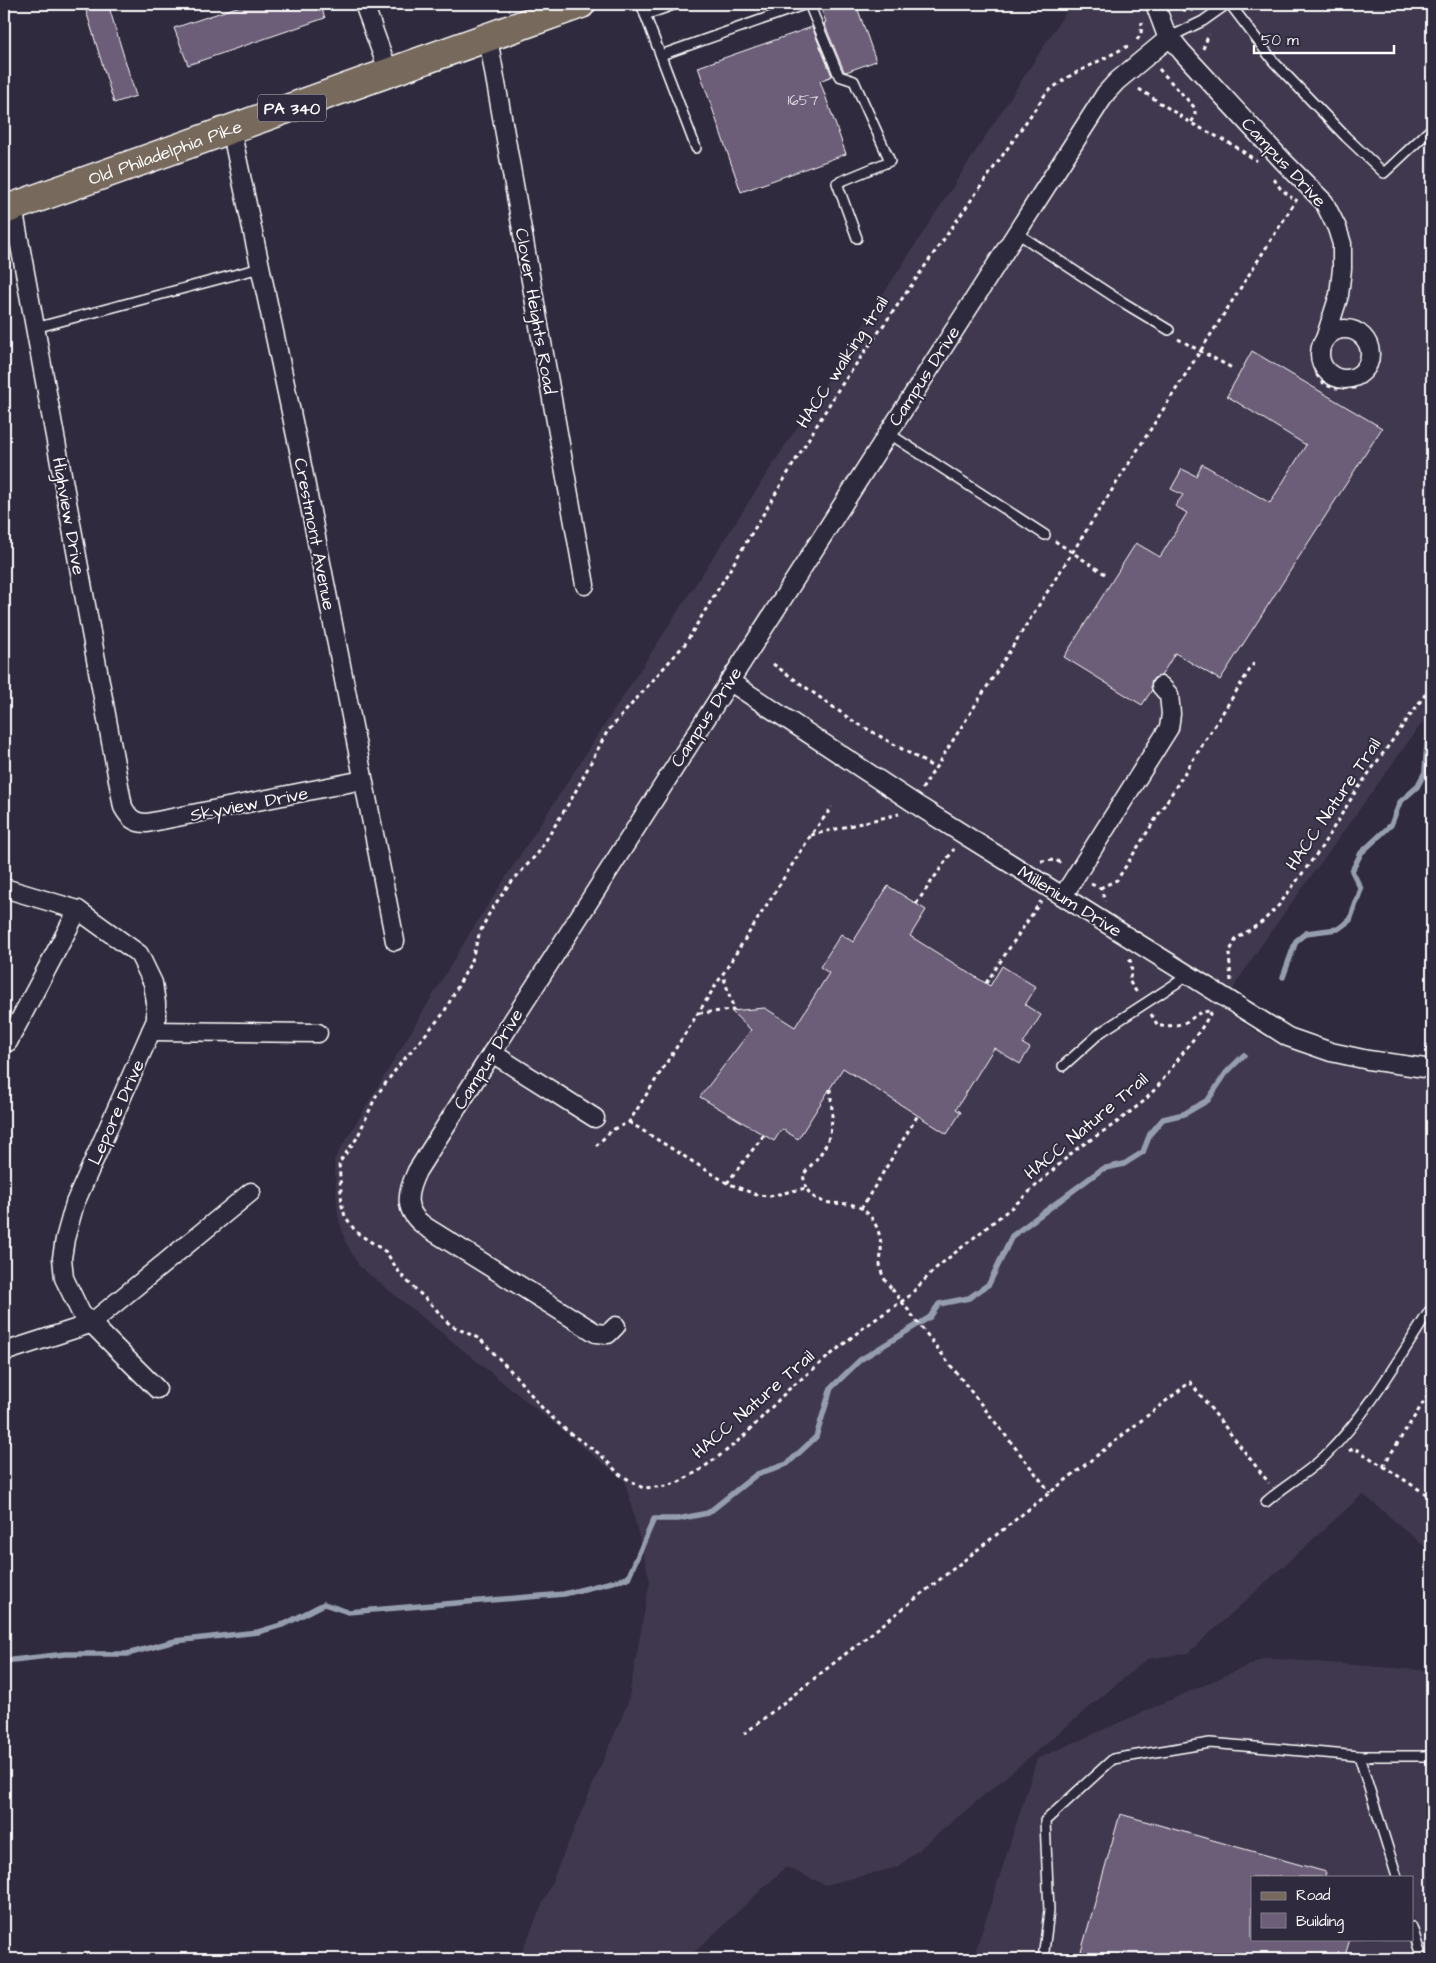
<svg xmlns="http://www.w3.org/2000/svg" width="1436" height="1963" viewBox="0 0 1436 1963" font-family="'Architects Daughter',sans-serif">
	<style>
		.built { fill: #41394f; fill-rule: evenodd }
		.lines { fill: none; stroke-linecap: round; stroke-linejoin: round }
		.stream { stroke: #959eaf; stroke-width: 5.5 }
		.building { fill: #6c5d78; stroke: #fff }
		.service-casing { stroke: #fff; stroke-width: 12 }
		.minor-casing { stroke: #fff; stroke-width: 21 }
		.primary-casing { stroke: #fff; stroke-width: 31 }
		.path { stroke: #fff; stroke-width: 3; stroke-dasharray: 4 4; stroke-linecap: butt }
		.service { stroke: #2f2a3d; stroke-width: 9 }
		.minor { stroke: #2f2a3d; stroke-width: 18 }
		.primary { stroke: #77695c; stroke-width: 28 }
		.path-bridge { stroke: #fff; stroke-width: 3; stroke-dasharray: 4 4; stroke-linecap: butt }
		.labels { text-anchor: middle; stroke-width: 4; stroke-linejoin: round; paint-order: stroke }
		.number-label { font-size: 15px; fill: #dad6dd }
		.shield { fill: #2f2a3d; stroke: #c1bfc5; stroke-width: 1 }
		.shield-label { font-size: 16px; font-weight: bold; fill: #fff }
		.street-label { font-size: 18px; fill: #fff; stroke: #2f2a3d }
	</style>
	<rect width="100%" height="100%" fill="#2f2a3d"/>
	<filter id="ink" filterUnits="userSpaceOnUse"><feTurbulence type="fractalNoise" baseFrequency=".02" numOctaves="2"/><feDisplacementMap in="SourceGraphic" scale="10" xChannelSelector="R" yChannelSelector="G"/><feConvolveMatrix kernelMatrix="1 2 1 2 8 2 1 2 1" color-interpolation-filters="sRGB"/></filter>
	<g filter="url(#ink)">
		<g class="built">
			<polygon points="1071,4 1432,4 1432,709 1267,937 1238,980 1224,1010 1268,1039 1324,1061 1432,1078 1432,1553 1363,1494 1188,1653 1147,1659 898,1867 825,1885 786,1867 687,1959 519,1959 628,1702 650,1581 625,1481 359,1266 345,1241 338,1215 334,1160 473,928"/>
			<path d="M1265,1658L1432,1671V1959H973L1037,1759ZM1252,1877H1412V1939H1252Z"/>
		</g>
		<g class="lines">
			<g class="stream">
				<polyline points="1283,977 1296,941 1306,933 1338,929 1350,920 1361,889 1352,871 1361,853 1391,825 1400,802 1417,787 1425,772 1427,743 1432,738"/>
				<polyline points="4,1661 65,1654 127,1654 175,1641 258,1632 285,1624 324,1604 348,1612 564,1594 628,1578 654,1519 678,1519 708,1513 757,1474 787,1464 816,1437 831,1388 860,1360 930,1317 939,1304 969,1298 989,1284 1012,1236 1102,1169 1124,1164 1143,1152 1150,1134 1163,1119 1184,1114 1208,1100 1226,1073 1244,1055"/>
			</g>
		</g>
		<g class="building">
			<polygon points="84,4 108,4 136,96 114,103"/>
			<polygon points="246,4 320,4 325,18 188,65 174,28"/>
			<polygon points="819,4 856,4 876,61 846,72 844,71 824,23 826,22"/>
			<polygon points="812,27 832,76 820,81 846,154 741,192 698,67"/>
			<polygon points="1252,351 1382,428 1220,680 1175,653 1161,676 1154,678 1151,682 1152,690 1142,705 1064,657 1136,543 1160,557 1187,513 1175,506 1183,495 1171,489 1182,469 1196,476 1202,464 1270,503 1306,445 1227,396"/>
			<polygon points="888,886 926,910 910,936 990,986 1002,966 1036,987 1025,1005 1041,1015 1023,1044 1030,1048 1020,1064 994,1048 956,1109 961,1112 947,1134 843,1068 798,1139 782,1129 774,1141 700,1097 751,1030 731,1011 765,1008 795,1027 829,973 820,967 841,934 853,942"/>
			<polygon points="1120,1814 1326,1872 1325,1877 1252,1877 1252,1939 1350,1939 1344,1959 1079,1959"/>
		</g>
		<g class="lines">
			<defs>
				<g id="service">
					<polyline points="641,4 696,148"/>
					<polyline points="809,4 839,76 854,81 890,161 837,183 857,238"/>
					<polyline points="1230,4 1274,62 1346,137 1384,173 1432,128"/>
					<polyline points="645,15 676,4"/>
					<polyline points="1170,37 1203,21 1227,4"/>
					<polyline points="661,55 806,4"/>
					<polyline points="1017,233 1119,300 1169,330"/>
					<polyline points="35,328 260,268"/>
					<polyline points="888,433 1045,535"/>
					<polyline points="1063,1066 1101,1032 1189,975"/>
					<path d="M1266,1502C1285,1485 1308,1473 1326,1455C1369,1412 1399,1358 1432,1307"/>
					<polyline points="1359,1756 1432,1756"/>
					<polyline points="1412,1927 1422,1959"/>
					<polyline points="1043,1959 1049,1911 1045,1821 1113,1759 1210,1743 1359,1756 1397,1877"/>
				</g>
				<g id="minor">
					<polyline points="364,4 389,73"/>
					<polyline points="1170,37 1182,52 1283,161 1324,202 1337,228 1342,244 1342,269 1339,295 1325,339"/>
					<polyline points="488,38 585,585"/>
					<polyline points="231,129 298,445 395,941"/>
					<path d="M13,207L123,807C129,818 134,823 147,823L363,780"/>
					<circle cx="1345" cy="354" r="25"/>
					<polyline points="729,681 920,807 1288,1037 1331,1052 1368,1060 1432,1069"/>
					<polyline points="4,888 78,910 139,954 153,983 156,1003 156,1020 75,1203 65,1239 62,1258 64,1278 81,1313 157,1389"/>
					<polyline points="1063,896 1169,728 1171,714 1169,695 1161,686"/>
					<polyline points="151,1031 318,1033"/>
					<polyline points="8,1042 78,910"/>
					<polyline points="492,1053 595,1118"/>
					<path d="M616,1326L608,1334L596,1333L426,1227C403,1211 406,1194 417,1171L492,1053L1106,93L1117,81L1170,37L1165,31L1155,4"/>
					<polyline points="4,1352 90,1324 251,1192"/>
				</g>
				<g id="primary">
					<path id="s1" d="M4,210L581,4"/>
				</g>
			</defs>
			<use href="#service" class="service-casing"/>
			<use href="#minor" class="minor-casing"/>
			<use href="#primary" class="primary-casing"/>
			<g class="path">
				<polyline points="1175,6 1183,10 1193,10"/>
				<polyline points="1137,40 1141,34 1142,22"/>
				<polyline points="1128,46 1068,77 1047,92 838,390 685,644 607,732 572,798 538,853 508,886 491,910 480,932 470,964 443,1014 400,1064 376,1096 357,1138 339,1163 342,1206 345,1216 356,1232 386,1252 401,1275 435,1308 445,1320 452,1326 480,1339 513,1373 544,1410 567,1431 601,1455 619,1474 643,1488 667,1486 679,1482 700,1470 726,1451 745,1435 788,1390 863,1328 908,1297 936,1268 1016,1204 1075,1150 1116,1123 1144,1101 1158,1086 1201,1029 1212,1011"/>
				<polyline points="1203,49 1209,34"/>
				<polyline points="1159,69 1195,108 1195,116 1191,123"/>
				<polyline points="1139,89 1191,123 1233,145 1257,161"/>
				<polyline points="1274,179 1280,188 1292,198"/>
				<polyline points="1178,339 1234,369"/>
				<path d="M1312,351C1311,365 1317,384 1332,387C1340,389 1349,388 1357,388"/>
				<polyline points="1055,541 1105,574"/>
				<polyline points="773,664 850,719 935,768"/>
				<polyline points="922,789 1297,199"/>
				<polyline points="811,835 899,814"/>
				<polyline points="1041,861 1056,860 1063,865"/>
				<polyline points="1091,884 1100,888 1106,901"/>
				<polyline points="1100,888 1117,880 1256,660"/>
				<polyline points="916,904 954,849"/>
				<path d="M1129,959C1134,965 1131,974 1129,981L1138,994"/>
				<polyline points="1231,981 1229,953 1236,939 1262,922 1279,905 1321,848 1354,794 1432,685"/>
				<polyline points="986,983 1041,901"/>
				<polyline points="699,1013 734,1010 723,975"/>
				<path d="M1151,1014L1158,1026C1167,1026 1177,1026 1186,1022C1199,1015 1195,1012 1211,1011"/>
				<path d="M629,1122L727,1183L757,1195L770,1196L806,1188C823,1214 845,1195 865,1211C877,1221 882,1238 881,1253C881,1258 879,1264 881,1269C882,1277 887,1283 892,1289"/>
				<polyline points="596,1146 612,1130 629,1122 811,835 832,807"/>
				<polyline points="727,1183 764,1135"/>
				<path d="M806,1188L803,1175C808,1169 813,1163 818,1157C835,1136 833,1113 830,1089"/>
				<polyline points="861,1209 918,1115"/>
				<polyline points="955,1371 1050,1492"/>
				<polyline points="1349,1451 1354,1448 1383,1466 1432,1389"/>
				<polyline points="1383,1466 1432,1498"/>
				<polyline points="744,1734 1190,1382 1269,1483"/>
			</g>
			<use href="#service" class="service"/>
			<use href="#minor" class="minor"/>
			<use href="#primary" class="primary"/>
			<polyline class="path-bridge" points="892,1289 955,1371"/>
		</g>
	</g>
	<g class="labels">
		<g class="number-label">
			<text x="803" y="105">1657</text>
		</g>
		<rect class="shield" x="258" y="94.5" width="68" height="27" rx="4"/>
		<g class="shield-label">
			<text x="292" y="114">PA 340</text>
		</g>
		<g class="street-label">
			<text dy="6" stroke="none"><textPath href="#s1" startOffset="171">Old Philadelphia Pike</textPath></text>
			<text transform="translate(1284 162) rotate(47)" y="6">Campus Drive</text>
			<text transform="translate(536 311) rotate(80)" y="6">Clover Heights Road</text>
			<text transform="translate(842 362) rotate(-57)" y="6">HACC walking trail</text>
			<text transform="translate(924 376) rotate(-57)" y="6">Campus Drive</text>
			<text transform="translate(69 516) rotate(80)" y="6">Highview Drive</text>
			<text transform="translate(315 534) rotate(79)" y="6">Crestmont Avenue</text>
			<text transform="translate(706 717) rotate(-57)" y="6">Campus Drive</text>
			<text transform="translate(249 804) rotate(-11)" y="6">Skyview Drive</text>
			<text transform="translate(1333 804) rotate(-56)" y="6">HACC Nature Trail</text>
			<text transform="translate(1070 901) rotate(32)" y="6">Millenium Drive</text>
			<text transform="translate(488 1059) rotate(-58)" y="6">Campus Drive</text>
			<text transform="translate(116 1112) rotate(-66)" y="6">Lepore Drive</text>
			<text transform="translate(1086 1126) rotate(-40)" y="6">HACC Nature Trail</text>
			<text transform="translate(753 1404) rotate(-41)" y="6">HACC Nature Trail</text>
		</g>
	</g>
	<rect width="1436" height="1963" fill="none" stroke="#2f2a3d" stroke-width="20"/>
	<rect x="10" y="10" width="1416" height="1943" fill="none" stroke="#fff" stroke-width="2" filter="url(#ink)"/>
	<rect x="1251" y="1876" width="162" height="65" fill="#2f2a3d" stroke="#827f8b"/>
	<rect x="1261" y="1892" width="25" height="8" fill="#77695c" stroke="#827f8b"/>
	<text x="1296" y="1900" font-size="15" fill="#ffffff">Road</text>
	<rect x="1261" y="1913" width="25" height="15" fill="#6c5d78" stroke="#827f8b"/>
	<text x="1296" y="1926" font-size="15" fill="#ffffff">Building</text>
	<path d="M1254 45v8h140v-8" fill="none" stroke="#ffffff" stroke-width="2.5"/>
	<text x="1261" y="45" font-size="15" fill="#ffffff" stroke="#2f2a3d" stroke-width="4" paint-order="stroke">50 m</text>
</svg>
